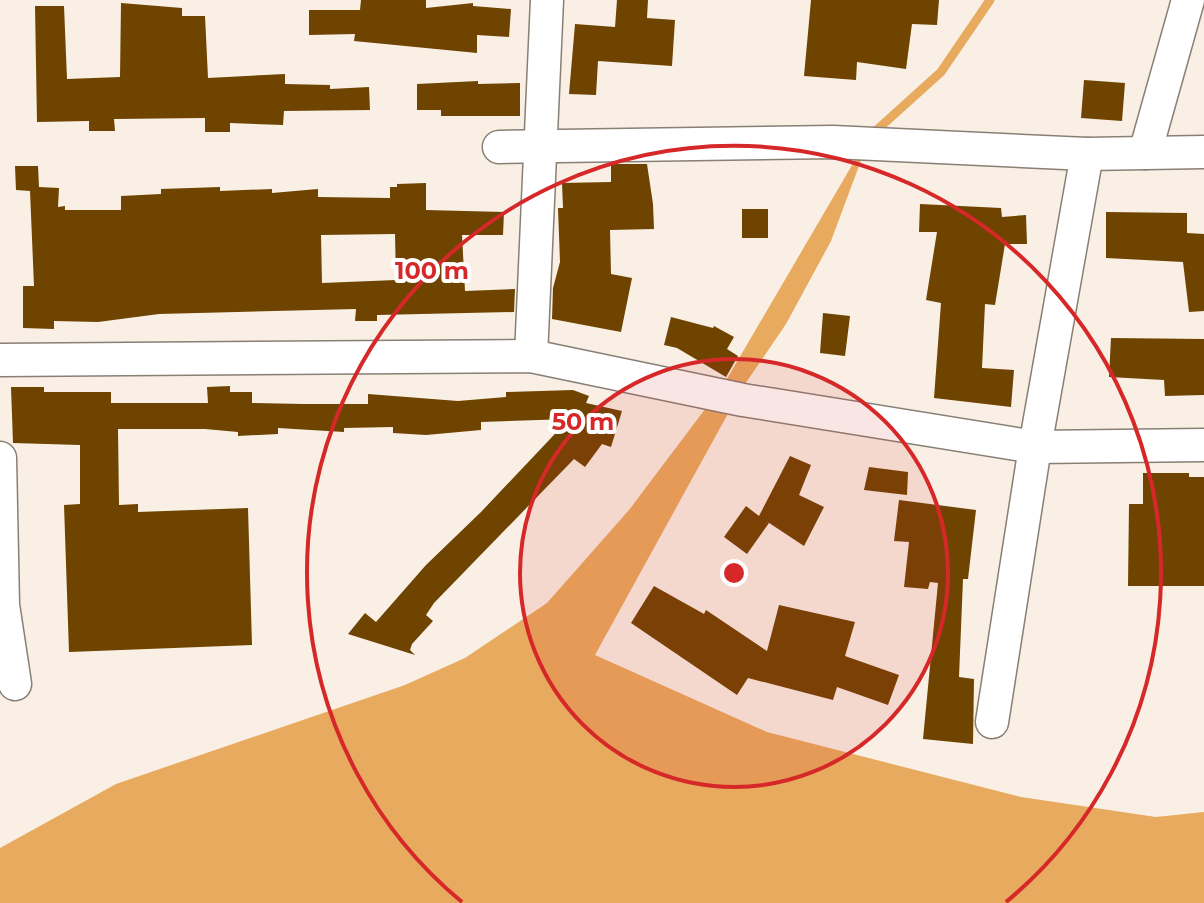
<svg xmlns="http://www.w3.org/2000/svg" width="1204" height="903" viewBox="0 0 1204 903" font-family="Montserrat,sans-serif">
	<style>
		.water { fill: #e7aa5f }
		.lines { fill: none; stroke-linecap: round; stroke-linejoin: round }
		.stream { stroke: #e7aa5f; stroke-width: 9 }
		.building { fill: #6e4400; fill-rule: evenodd }
		.street-casing { stroke: #887f75; stroke-width: 35 }
		.street { stroke: #fff; stroke-width: 32 }
		.ring { fill: none; stroke: #d62828; stroke-width: 4 }
		.centre { fill: #d62828; stroke: #fff; stroke-width: 4 }
		.ring-label { font-size: 24px; text-anchor: middle; font-weight: bold; fill: #d62828; stroke: #fff; stroke-width: 8; stroke-linejoin: round; paint-order: stroke }
	</style>
	<rect width="100%" height="100%" fill="#f9efe4"/>
	<polygon class="water" points="872,131 831,241 786,324 741,390 595,655 767,732 1021,797 1156,817 1204,812 1204,903 0,903 0,848 116,784 405,685 465,658 547,603 629,510 724,384"/>
	<g class="lines">
		<polyline class="stream" points="869,137 941,72 990,0"/>
	</g>
	<g class="building">
		<polygon points="361,0 426,0 426,8 473,3 473,6 511,9 509,37 477,35 477,53 354,41 355,34 309,35 309,10 360,10"/>
		<polygon points="617,0 648,0 647,18 675,20 672,66 598,61 596,95 569,94 575,24 615,27"/>
		<polygon points="811,0 939,0 937,25 912,24 906,69 857,62 856,80 804,76"/>
		<polygon points="121,3 182,8 182,16 205,16 208,78 285,74 285,84 330,85 330,89 369,87 370,110 284,111 283,125 230,123 230,132 205,132 205,118 114,119 115,131 89,131 89,121 37,122 35,6 64,6 67,79 120,77"/>
		<polygon points="1084,80 1125,83 1122,121 1081,118"/>
		<polygon points="478,81 478,84 520,83 520,116 441,116 441,110 417,110 417,84"/>
		<polygon points="611,164 647,164 653,204 654,229 610,230 611,274 632,278 621,332 552,319 553,288 560,262 558,208 563,208 562,183 611,182"/>
		<path d="M15,166H38L39,187L59,188L58,207L65,206V210H121V196L161,194V189L220,187V191L272,189V193L318,189V197L390,198V187H397V184L426,183V210L504,212L503,235H462L465,291L515,289L514,312L377,315V321H355L356,309L159,314L98,322L54,321V329L23,328V286H34L30,191L16,190ZM395,234L396,280L322,283L321,235Z"/>
		<polygon points="920,204 1001,208 1002,217 1026,215 1027,244 1005,244 995,305 985,304 982,368 1014,370 1011,407 934,398 941,303 926,300 937,232 919,232"/>
		<rect x="742" y="209" width="26" height="29"/>
		<polygon points="1106,212 1187,213 1187,233 1204,234 1204,311 1189,312 1183,262 1106,258"/>
		<polygon points="823,313 850,316 845,356 820,353"/>
		<polygon points="671,317 713,328 714,326 734,337 727,349 738,356 726,377 677,348 664,345"/>
		<polygon points="1111,338 1204,339 1204,395 1165,396 1164,380 1109,377"/>
		<polygon points="230,386 230,392 252,392 252,403 303,404 368,404 368,394 458,401 506,397 506,392 573,390 589,396 586,403 622,411 611,447 602,444 585,467 574,459 434,603 426,615 433,621 412,644 410,650 415,655 348,634 365,613 376,622 426,565 481,512 569,419 481,422 481,430 426,435 393,433 393,427 344,428 344,432 278,428 278,434 238,436 238,432 205,429 118,429 119,505 138,504 138,512 248,508 252,645 69,652 64,505 80,504 80,445 13,443 11,387 44,387 44,392 111,392 111,403 208,403 207,387"/>
		<polygon points="790,456 811,465 799,495 824,507 804,546 760,517 769,523 747,554 724,537 746,506 759,516"/>
		<polygon points="869,467 908,472 907,495 864,490"/>
		<polygon points="1143,473 1189,473 1189,477 1204,477 1204,586 1128,586 1129,504 1143,504"/>
		<polygon points="899,500 976,510 968,579 963,579 959,677 974,679 973,744 923,739 938,583 930,582 928,589 904,587 909,542 894,541"/>
		<polygon points="654,586 704,614 706,610 767,651 779,605 855,622 845,656 899,675 888,705 837,687 833,700 748,678 737,695 631,623"/>
	</g>
	<g class="lines">
		<defs>
			<g id="street">
				<polyline points="499,147 833,142 1087,154 1204,152"/>
				<polyline points="1145,153 1188,0"/>
				<polyline points="531,356 547,0"/>
				<polyline points="0,360 531,356 743,400 1035,447 1204,445"/>
				<polyline points="0,458 3,605 15,684"/>
				<polyline points="992,722 1035,447 1087,154"/>
			</g>
		</defs>
		<use href="#street" class="street-casing"/>
		<use href="#street" class="street"/>
	</g>
	<circle cx="734" cy="573" r="214" fill="#d62828" fill-opacity=".12"/>
	<g class="ring">
		<circle cx="734" cy="573" r="214"/>
		<path d="M462 902A427 427 0 1 1 1006 902"/>
	</g>
	<circle cx="734" cy="573" r="12" class="centre"/>
	<g class="ring-label">
		<text x="432" y="279">100 m</text>
		<text x="583" y="430">50 m</text>
	</g>
</svg>
